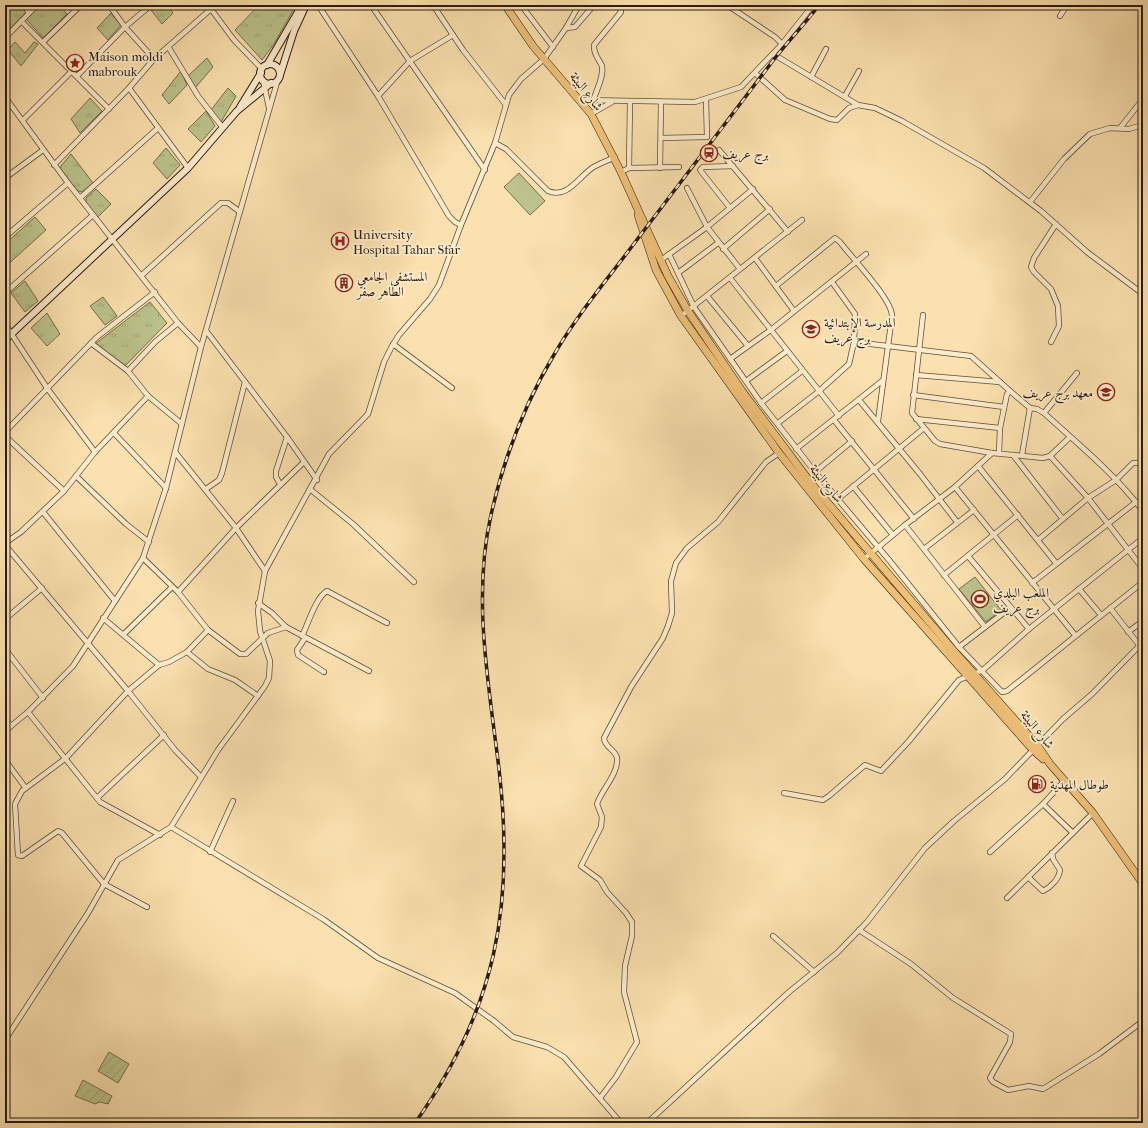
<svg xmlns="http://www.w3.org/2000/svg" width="1148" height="1128" viewBox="0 0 1148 1128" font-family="'IM FELL French Canon',Amiri,serif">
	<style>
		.grass { fill: url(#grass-tufts); stroke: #736e50 }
		.garden { fill: url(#garden-furrows); stroke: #736e50 }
		.pitch { fill: #bcc38c; stroke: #736e50 }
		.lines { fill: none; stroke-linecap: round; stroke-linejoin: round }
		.street-casing { stroke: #5e4c3b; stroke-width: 6 }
		.secondary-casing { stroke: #2a1a14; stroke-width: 8 }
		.primary-casing { stroke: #2a1a14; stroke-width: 8 }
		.street { stroke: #fceccb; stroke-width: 4.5 }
		.secondary { stroke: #fceccb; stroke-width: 6 }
		.primary { stroke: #eec078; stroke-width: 7 }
		.rail-casing { stroke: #2a1a14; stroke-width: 3.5 }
		.rail { stroke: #fceccb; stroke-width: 2; stroke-dasharray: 6; stroke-linecap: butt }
		.labels { text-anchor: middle; stroke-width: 3.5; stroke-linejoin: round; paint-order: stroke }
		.poi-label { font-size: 13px; fill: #2a1a14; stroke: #fceccb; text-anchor: start }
		.street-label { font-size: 13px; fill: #2a1a14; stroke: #fceccb }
	</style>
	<defs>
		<pattern id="grass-tufts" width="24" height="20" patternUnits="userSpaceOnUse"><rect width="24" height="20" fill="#bcc38c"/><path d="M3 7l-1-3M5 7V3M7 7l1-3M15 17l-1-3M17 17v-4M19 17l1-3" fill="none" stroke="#a2a778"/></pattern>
		<pattern id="garden-furrows" width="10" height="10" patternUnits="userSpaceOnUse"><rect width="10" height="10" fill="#bcc38c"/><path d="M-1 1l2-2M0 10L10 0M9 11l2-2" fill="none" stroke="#a2a778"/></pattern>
	</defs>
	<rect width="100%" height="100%" fill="#fbe1af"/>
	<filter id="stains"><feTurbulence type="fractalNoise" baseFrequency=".005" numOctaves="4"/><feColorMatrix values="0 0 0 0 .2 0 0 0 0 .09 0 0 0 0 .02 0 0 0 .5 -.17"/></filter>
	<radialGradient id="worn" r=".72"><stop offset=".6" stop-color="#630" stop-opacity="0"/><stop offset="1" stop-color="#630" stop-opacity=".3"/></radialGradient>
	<g class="grass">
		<polygon points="5,5 21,5 26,12 10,29 5,24"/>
		<polygon points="40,5 60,5 67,14 43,38 26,19"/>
		<polygon points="157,5 168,5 173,13 162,24 151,10"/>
		<polygon points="259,5 296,5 274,44 262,60 235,30"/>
		<polygon points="111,13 121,25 108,40 97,28"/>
		<polygon points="15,42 25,53 34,42 38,44 21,66 8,50"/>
		<polygon points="207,58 213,67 195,88 188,76"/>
		<polygon points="181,71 187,85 169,104 162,95"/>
		<polygon points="228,88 236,96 221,122 211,110"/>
		<polygon points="90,98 102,111 80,133 71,119"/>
		<polygon points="206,111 215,126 201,142 188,129"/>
		<polygon points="166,148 180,165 167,179 153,163"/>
		<polygon points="71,154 93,183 82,192 78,191 60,170 61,166"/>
		<polygon points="96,189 111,204 98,217 86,203 86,198"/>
		<polygon points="35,217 46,230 5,267 5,244"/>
		<polygon points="25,281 38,301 25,312 11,293"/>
		<polygon points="103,297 117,316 105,325 90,306"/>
		<polygon points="150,302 167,323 124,367 95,344"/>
		<polygon points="47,313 60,334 47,346 31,328"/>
	</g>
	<g class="garden">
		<polygon points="109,1052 129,1064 118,1083 98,1071"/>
		<polygon points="83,1080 112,1096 108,1104 100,1102 95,1104 75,1096"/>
	</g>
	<g class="pitch">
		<polygon points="519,173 545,201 530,215 504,187"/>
		<polygon points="975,577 1001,610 986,622 959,589"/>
	</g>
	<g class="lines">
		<defs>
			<g id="street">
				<polyline points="24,5 29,13"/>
				<polyline points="109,5 125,27 154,59"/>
				<polyline points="208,5 234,40 262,69"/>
				<polyline points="318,5 378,96 449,216 455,222 461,225"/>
				<polyline points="371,5 485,170"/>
				<polyline points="433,5 463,50 506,105"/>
				<polyline points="521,5 553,47"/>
				<polyline points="727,5 775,37 782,44"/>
				<polyline points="1060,16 1067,5"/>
				<polyline points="21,21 109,109"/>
				<polyline points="566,28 575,27 594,5"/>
				<polyline points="5,38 37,5"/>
				<polyline points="43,42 81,5"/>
				<polyline points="169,48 198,96 223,128"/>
				<polyline points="773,54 858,105 875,108 902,121 984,168 1041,211 1087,252 1143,294"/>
				<polyline points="755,73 785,100 830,119 837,120 849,108 858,105"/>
				<polyline points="77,76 125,27 151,5"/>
				<polyline points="811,77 826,49"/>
				<polyline points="263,80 269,108"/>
				<polyline points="129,88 188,168"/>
				<polyline points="378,96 410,61 453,35"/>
				<polyline points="845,96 859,71"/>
				<polyline points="5,97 68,183 178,323 201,347"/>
				<polyline points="581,100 695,102 741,87 782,44 813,5"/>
				<path d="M593,101C596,91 604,77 602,66C599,59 593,54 594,45L621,12L620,8L614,5"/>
				<polyline points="591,114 612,102"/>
				<polyline points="23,120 72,71"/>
				<polyline points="1120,128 1143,99"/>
				<polyline points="661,138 707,137 706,99"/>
				<path d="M495,143L506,149L548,191C567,199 578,178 592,168C598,164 607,161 615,157"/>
				<polyline points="719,150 788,232"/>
				<polyline points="54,165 129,88 154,59 211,9"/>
				<polyline points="629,168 679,167"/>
				<polyline points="660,168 661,102"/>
				<polyline points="621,172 629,168 630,102"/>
				<polyline points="5,178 43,150"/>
				<polyline points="687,188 707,227 740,269"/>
				<polyline points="80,198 158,128"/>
				<polyline points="1030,202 1064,159 1090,134 1110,128 1129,129 1139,126 1143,128"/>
				<polyline points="730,208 700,170 703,167 733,166"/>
				<polyline points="5,237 68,183"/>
				<polyline points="723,249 770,209"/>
				<polyline points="669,254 694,307 761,403 815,472 889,560 959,647 1002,692 1007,691 1143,582"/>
				<polyline points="755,258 794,311"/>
				<polyline points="661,260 707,227 753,189"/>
				<polyline points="678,273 718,243"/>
				<polyline points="142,275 221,203 228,203 240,212"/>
				<polyline points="730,278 839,416"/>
				<path d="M776,286L835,238L840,242C851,257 892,299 892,316L878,421"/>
				<polyline points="5,293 93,215"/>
				<polyline points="707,296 748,346"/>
				<polyline points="923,315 912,413 935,441 940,444 992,453 1043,458 1050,456 1070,437"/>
				<polyline points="681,316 802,220"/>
				<polyline points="5,324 47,388 95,452"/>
				<polyline points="207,332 287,437 317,480"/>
				<polyline points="854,342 971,356 1010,391"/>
				<polyline points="1051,342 1059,326 1058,306 1051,289 1034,272 1031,267 1034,258 1056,224"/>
				<polyline points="91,343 128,371 148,396 182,424"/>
				<polyline points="393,344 452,388"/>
				<polyline points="730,359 772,329 866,254"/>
				<polyline points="128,371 155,342 178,323"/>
				<polyline points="916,375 1000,382"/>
				<polyline points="746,381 787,351"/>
				<polyline points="913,395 1004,407"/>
				<polyline points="859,400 920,474 957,522"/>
				<polyline points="761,403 802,371"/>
				<polyline points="1044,413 1077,373"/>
				<polyline points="916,419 1000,428"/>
				<polyline points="834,420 914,519"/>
				<polyline points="778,423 818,392 849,364 854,342 855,314 832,282"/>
				<polyline points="5,432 97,337 155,292"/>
				<polyline points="114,433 166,488"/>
				<polyline points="5,436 64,491"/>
				<polyline points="796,449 882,381"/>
				<polyline points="175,452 236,528 265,571"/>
				<polyline points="999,453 1000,428 1007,394 1010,391 1030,408"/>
				<polyline points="1013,455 1062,518"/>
				<path d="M1022,455L1030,408L1037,409L1044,413C1078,444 1115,474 1143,511"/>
				<polyline points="1050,456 1088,498 1143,569"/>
				<polyline points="978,466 1056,563"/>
				<polyline points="815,472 852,441"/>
				<polyline points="76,476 126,524 149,542"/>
				<polyline points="280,484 276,477 276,471 287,437"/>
				<polyline points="853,486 893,535"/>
				<polyline points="955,487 1075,635"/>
				<polyline points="206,489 219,480 222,473 245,382"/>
				<polyline points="311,490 353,524 414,582"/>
				<polyline points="838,499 924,428"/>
				<polyline points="43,512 115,601"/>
				<polyline points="905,525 985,627"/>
				<polyline points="1038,540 1088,498 1116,480 1133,463 1143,463"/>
				<polyline points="5,543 21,532 64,491 95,452 148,396"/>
				<polyline points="5,545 128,691 175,750 201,777"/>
				<polyline points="924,549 974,510"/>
				<polyline points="968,556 1029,629"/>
				<polyline points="143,558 178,592 208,630 240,654 246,654 268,633 286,627 369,671"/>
				<polyline points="864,559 905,525 955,487 992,453"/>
				<polyline points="944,575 1018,515"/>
				<polyline points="1032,583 1136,502"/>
				<polyline points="1079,589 1101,615"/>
				<polyline points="178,592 236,528 304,462"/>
				<polyline points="258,603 272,613 286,627"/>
				<polyline points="1110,608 1143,650"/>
				<polyline points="103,618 159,665"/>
				<polyline points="5,619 42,588"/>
				<polyline points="1128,632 1143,621"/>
				<polyline points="124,634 172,587"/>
				<path d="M302,636C308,624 316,597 327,591L387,623"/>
				<polyline points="305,638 297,650 298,655 324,672"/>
				<polyline points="959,647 1010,608"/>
				<polyline points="5,649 43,698"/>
				<polyline points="187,652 208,669 235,680 258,696"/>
				<polyline points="28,712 100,802 160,835"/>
				<polyline points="5,719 11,726 28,712 73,666 143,558 166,488 201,347 278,79"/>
				<polyline points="5,732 11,726"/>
				<polyline points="5,760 25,787"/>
				<polyline points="784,793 823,800 829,796 865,765 881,771 909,741 959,680 983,670 1029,629 1143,538"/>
				<polyline points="97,798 164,735"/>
				<polyline points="1043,804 1073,833"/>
				<polyline points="171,827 323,919 378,958 455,993 494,1021 513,1037 547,1047 564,1057 621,1123"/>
				<polyline points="210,852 233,801"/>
				<polyline points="990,852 1043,804 1064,781"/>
				<path d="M1028,877L1043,891C1051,887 1059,879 1060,870L1053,859L1052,853"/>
				<polyline points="1007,898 1093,813"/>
				<polyline points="147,907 104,884 62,833 58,831 22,856 18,855 15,804 22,791 66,758 128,691 159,665 169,662 187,652 208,630"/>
				<polyline points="859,930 911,964 953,998 1011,1034 1010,1042 990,1078 993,1082 1008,1090 1029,1086 1043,1089 1099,1054 1143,1021"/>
				<polyline points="773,936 814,972"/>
				<polyline points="5,1040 88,913 118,860 171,827 218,750 265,686 269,678 270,661 260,631 258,611 265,571 329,454 368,414 384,362 391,348 399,335 430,299 439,285 461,225 495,143 509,95 521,79 544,59 566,28 579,5"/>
				<path d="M600,1098L616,1077L637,1042L624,992L625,966L632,936V922L626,913L607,892L600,880L581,866L601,827L602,817L597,804C601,791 619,773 617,758C616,750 604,747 604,738L631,687L663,638L668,626L672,613L671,581L676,563L687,548L718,522L766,462L779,453"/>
				<polyline points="647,1123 789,992 837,953 867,922 925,848 954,821 1005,779 1063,719 1092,694 1143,642"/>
			</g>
			<g id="secondary">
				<circle cx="270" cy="74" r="10"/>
				<polyline points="267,65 302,5"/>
				<polyline points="280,75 294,31 306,5"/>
				<polyline points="240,107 261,73"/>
				<polyline points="5,340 188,168 237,111 271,83"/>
			</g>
			<g id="primary">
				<polyline points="505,5 533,46 591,114 621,172 668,276 688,311 742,391 811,483 954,651 1038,746 1050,764 1093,813 1143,884"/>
				<polyline points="638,215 656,270 681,316 779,453 864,559 1033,750 1043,759"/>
			</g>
		</defs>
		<use href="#street" class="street-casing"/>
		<use href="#secondary" class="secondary-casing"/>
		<use href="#primary" class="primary-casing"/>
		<use href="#street" class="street"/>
		<use href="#secondary" class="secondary"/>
		<use href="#primary" class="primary"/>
		<defs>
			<path id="rail" d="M415,1123C496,1009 515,906 499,769C489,685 472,598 491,515C504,457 525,403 555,353C579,312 611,275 639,237C684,177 730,118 775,58C789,40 805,24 819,5"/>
		</defs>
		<use href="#rail" class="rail-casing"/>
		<use href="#rail" class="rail"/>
	</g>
	<defs>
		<symbol id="sight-ring" viewBox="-11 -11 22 22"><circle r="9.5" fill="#fceccb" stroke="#8f2418" stroke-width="1.5"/><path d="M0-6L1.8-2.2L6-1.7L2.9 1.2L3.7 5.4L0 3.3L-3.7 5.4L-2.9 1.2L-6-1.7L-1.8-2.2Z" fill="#8f2418"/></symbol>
		<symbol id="station-ring" viewBox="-11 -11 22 22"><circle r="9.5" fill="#fceccb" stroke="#8f2418" stroke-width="1.5"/><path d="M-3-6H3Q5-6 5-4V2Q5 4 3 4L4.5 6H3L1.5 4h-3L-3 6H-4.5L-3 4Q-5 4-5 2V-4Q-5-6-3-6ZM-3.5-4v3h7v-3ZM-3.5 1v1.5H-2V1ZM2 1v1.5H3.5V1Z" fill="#8f2418"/></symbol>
		<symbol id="hospital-ring" viewBox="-11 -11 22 22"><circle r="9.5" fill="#fceccb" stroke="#8f2418" stroke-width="1.5"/><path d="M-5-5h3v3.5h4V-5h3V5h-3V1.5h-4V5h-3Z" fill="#8f2418"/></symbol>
		<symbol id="building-ring" viewBox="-11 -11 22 22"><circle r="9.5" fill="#fceccb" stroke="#8f2418" stroke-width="1.5"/><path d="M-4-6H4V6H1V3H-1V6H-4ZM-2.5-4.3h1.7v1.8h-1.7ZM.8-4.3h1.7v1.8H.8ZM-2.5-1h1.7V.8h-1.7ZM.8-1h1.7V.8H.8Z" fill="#8f2418"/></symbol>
		<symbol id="school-ring" viewBox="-11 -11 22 22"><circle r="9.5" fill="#fceccb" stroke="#8f2418" stroke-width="1.5"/><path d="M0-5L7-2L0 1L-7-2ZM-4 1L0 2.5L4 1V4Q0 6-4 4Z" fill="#8f2418"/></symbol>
		<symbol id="stadium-ring" viewBox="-11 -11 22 22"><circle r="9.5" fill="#fceccb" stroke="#8f2418" stroke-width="1.5"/><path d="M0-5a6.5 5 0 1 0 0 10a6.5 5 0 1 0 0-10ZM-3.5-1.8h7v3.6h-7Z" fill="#8f2418"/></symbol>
		<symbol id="fuel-ring" viewBox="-11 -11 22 22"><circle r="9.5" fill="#fceccb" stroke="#8f2418" stroke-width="1.5"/><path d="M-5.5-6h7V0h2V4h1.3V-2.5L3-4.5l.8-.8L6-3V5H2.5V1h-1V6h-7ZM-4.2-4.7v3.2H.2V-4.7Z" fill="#8f2418"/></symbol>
	</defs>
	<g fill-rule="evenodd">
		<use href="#sight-ring" x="65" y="53" width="20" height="20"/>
		<use href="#station-ring" x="699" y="143" width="20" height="20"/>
		<use href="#hospital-ring" x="330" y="231" width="20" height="20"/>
		<use href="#building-ring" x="334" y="273" width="20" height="20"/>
		<use href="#school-ring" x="801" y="319" width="20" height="20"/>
		<use href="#school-ring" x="1096" y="382" width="20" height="20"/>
		<use href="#stadium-ring" x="970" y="589" width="20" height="20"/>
		<use href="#fuel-ring" x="1027" y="774" width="20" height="20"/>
	</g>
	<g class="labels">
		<g class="poi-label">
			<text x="88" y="61">Maison moldi<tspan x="88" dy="15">mabrouk</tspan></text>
			<text x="722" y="158">برج عريف</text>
			<text x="353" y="239">University<tspan x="353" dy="15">Hospital Tahar Sfar</tspan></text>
			<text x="357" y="281">المستشفى الجامعي<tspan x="357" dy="15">الطاهر صفر</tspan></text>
			<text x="824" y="327">المدرسة الإبتدائية<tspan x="824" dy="15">برج عريف</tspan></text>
			<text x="1093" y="397" text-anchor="end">معهد برج عريف</text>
			<text x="993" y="597">الملعب البلدي<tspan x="993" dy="15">برج عريف</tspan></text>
			<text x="1050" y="789">طوطال المهدية</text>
		</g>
		<g class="street-label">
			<text transform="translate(587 91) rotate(52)" y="5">شارع البيئة</text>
			<text transform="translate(827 483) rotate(51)" y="5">شارع البيئة</text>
			<text transform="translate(1038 729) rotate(51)" y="5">شارع البيئة</text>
		</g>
	</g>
	<rect width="1148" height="1128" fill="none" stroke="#fbe1af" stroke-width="20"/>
	<rect x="6" y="6" width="1136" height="1116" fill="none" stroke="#2a1a14" stroke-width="2"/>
	<rect x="10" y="10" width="1128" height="1108" fill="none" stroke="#2a1a14"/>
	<rect width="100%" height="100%" filter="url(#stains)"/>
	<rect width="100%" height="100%" fill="url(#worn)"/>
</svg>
